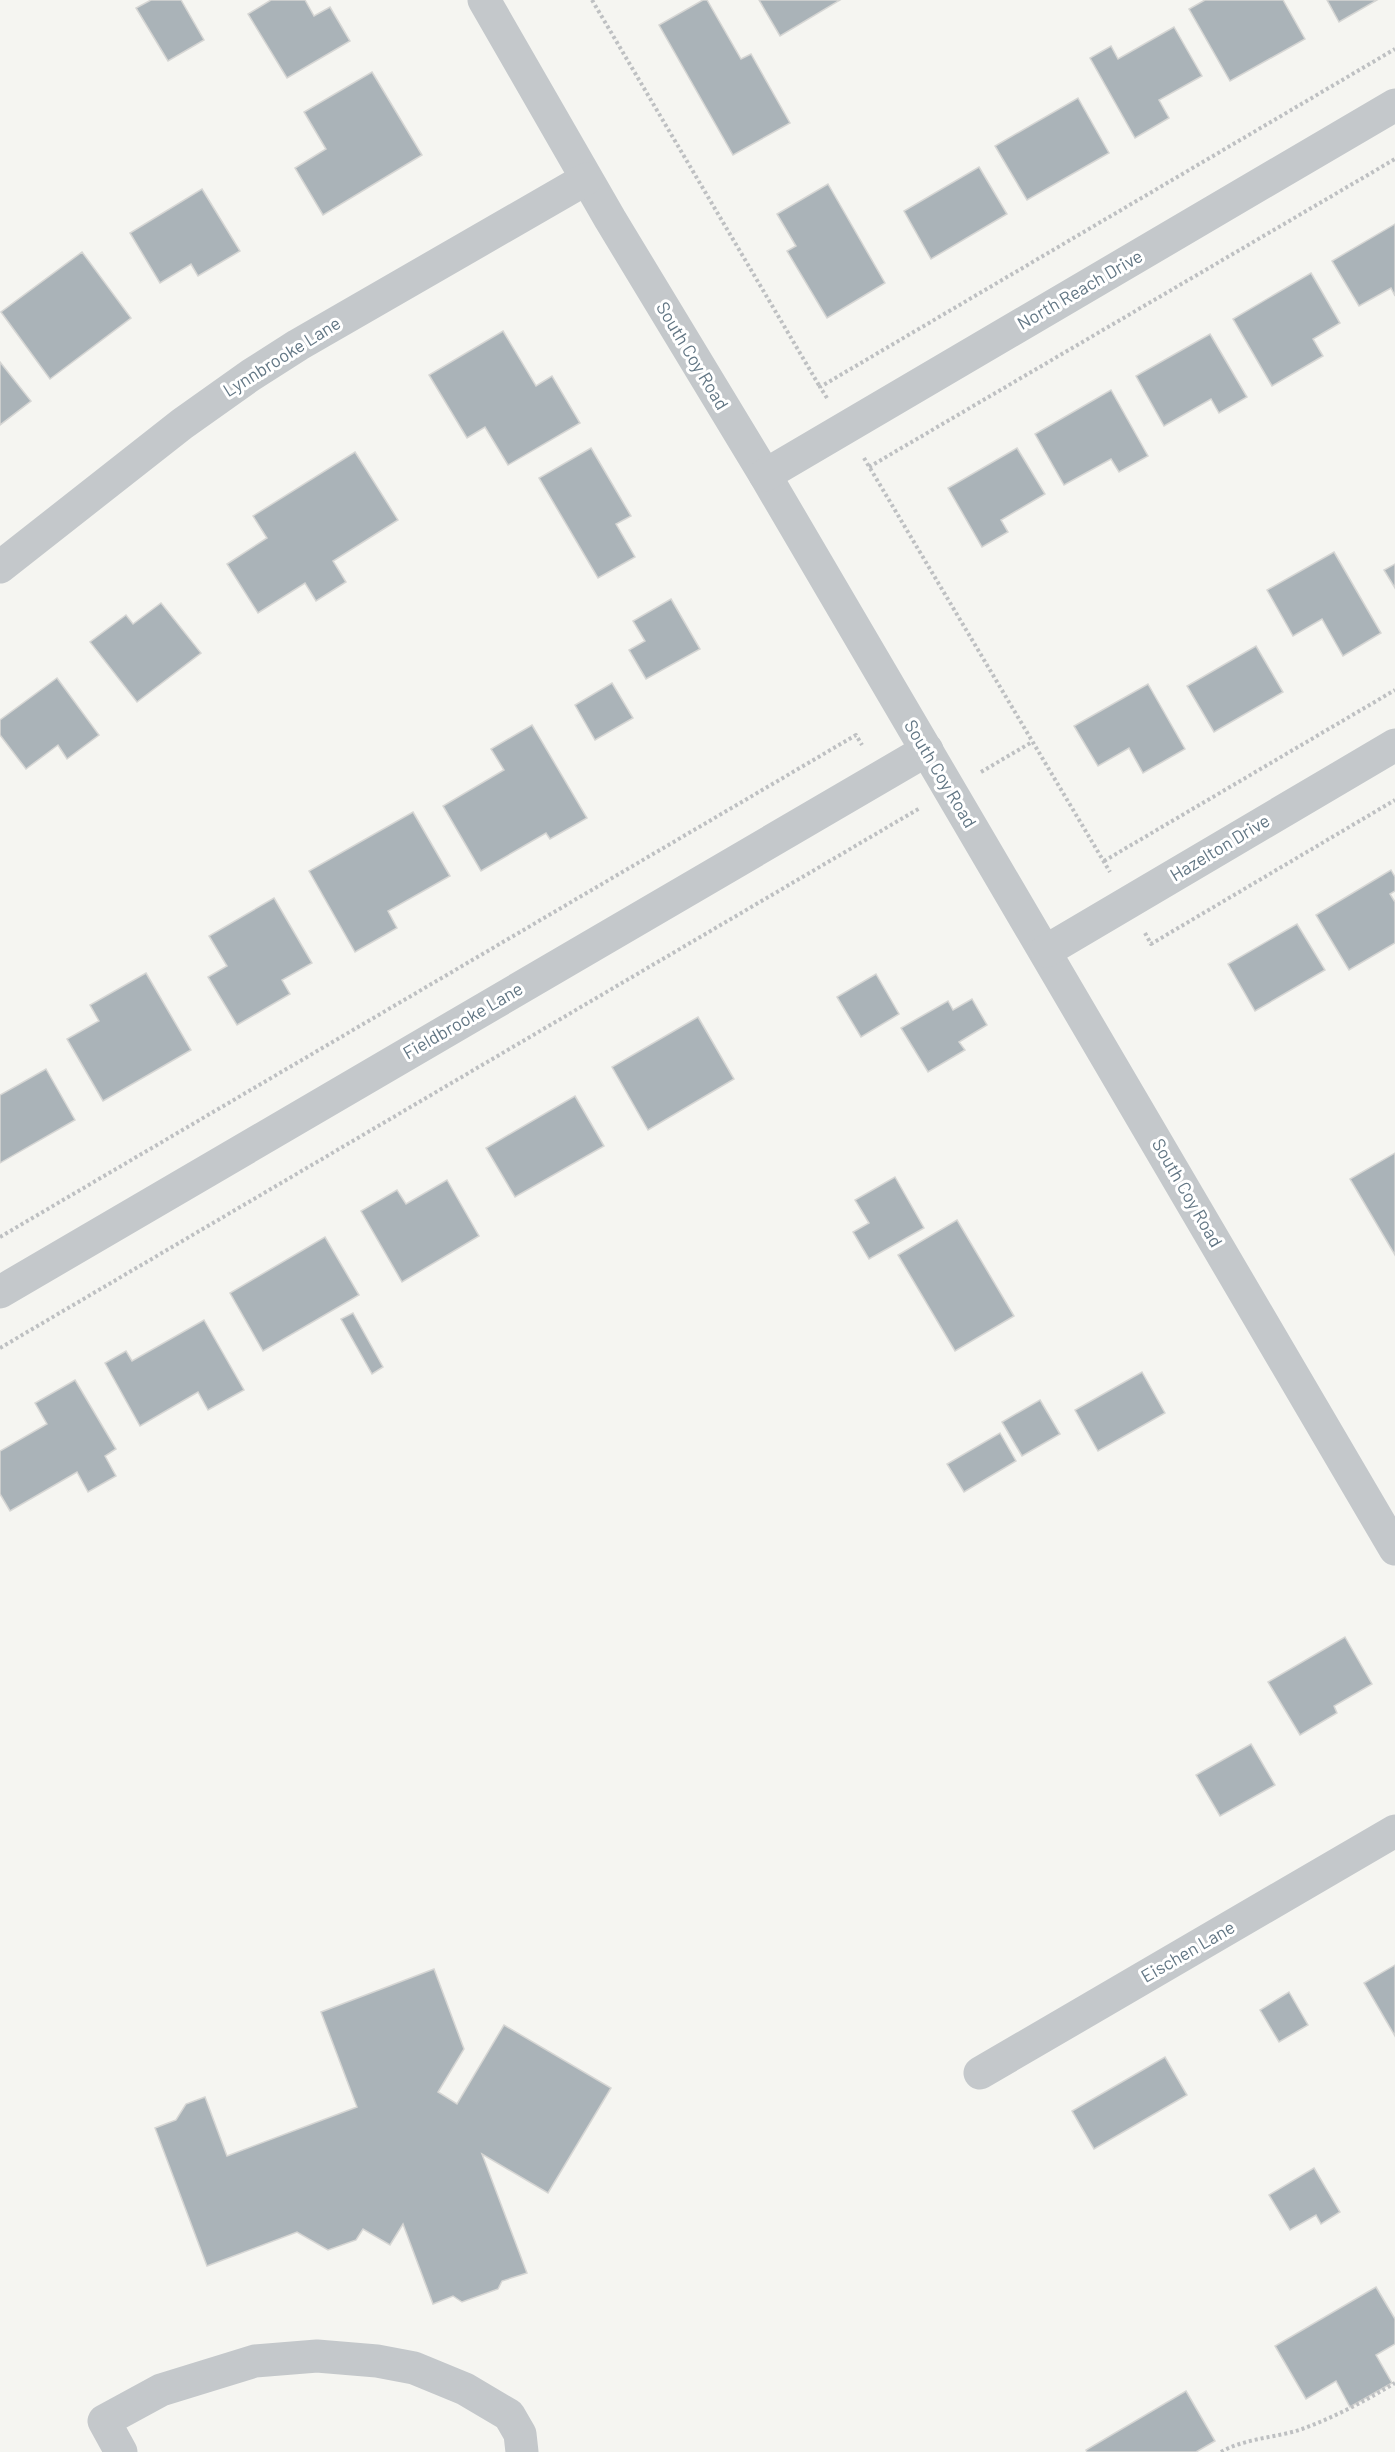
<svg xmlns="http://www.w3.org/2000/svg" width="1395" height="2452" viewBox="0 0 1395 2452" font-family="Barlow,sans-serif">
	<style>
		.building { fill: #aab3b8; stroke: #d6d6d4; stroke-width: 1.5 }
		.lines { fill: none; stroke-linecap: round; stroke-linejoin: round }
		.path { stroke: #bec0c2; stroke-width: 4; stroke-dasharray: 3 3; stroke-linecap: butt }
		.minor { stroke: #c4c8cb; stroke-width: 33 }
		.labels { text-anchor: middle; stroke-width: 6; stroke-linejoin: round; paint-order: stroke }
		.street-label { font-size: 18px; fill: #627684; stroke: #fff }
	</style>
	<rect width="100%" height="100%" fill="#f5f5f1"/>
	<g class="building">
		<polygon points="151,0 181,0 204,40 168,61 136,8"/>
		<polygon points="271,0 305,0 314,16 330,7 350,41 287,78 248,14"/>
		<polygon points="703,0 707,0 741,59 751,54 790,123 733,155 659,25"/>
		<polygon points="759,0 840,0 780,36"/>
		<polygon points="1205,0 1283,0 1305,39 1230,81 1189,9"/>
		<polygon points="1327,0 1377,0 1339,22"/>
		<polygon points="1174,27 1202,76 1159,100 1169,118 1135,138 1090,58 1111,46 1118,59"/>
		<polygon points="372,72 422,155 323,215 295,168 326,149 304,112"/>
		<polygon points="1078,98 1109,153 1027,200 995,146"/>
		<polygon points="979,167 1007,214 931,259 904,211"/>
		<polygon points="828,184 885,283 827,318 787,251 796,246 777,214"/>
		<polygon points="202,189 240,251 198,276 191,264 160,283 130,233"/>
		<polygon points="1395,224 1395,296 1391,288 1359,306 1332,261"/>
		<polygon points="82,252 131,318 50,379 1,312"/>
		<polygon points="1311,273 1340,323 1313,339 1323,356 1272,386 1233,319"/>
		<polygon points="503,331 536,386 552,376 580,423 508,465 485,427 467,438 429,375"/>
		<polygon points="1210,334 1247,397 1219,413 1211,399 1164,426 1136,376"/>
		<polygon points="0,362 31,401 0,425"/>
		<polygon points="1111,390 1148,456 1119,472 1111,459 1064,485 1035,434"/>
		<polygon points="591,448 631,516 616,524 635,557 598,578 539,478"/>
		<polygon points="1017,448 1045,494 1001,520 1008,532 982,547 948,488"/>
		<polygon points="355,452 398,520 333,561 346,582 316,601 305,583 258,613 227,564 267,538 253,516"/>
		<polygon points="1334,552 1381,633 1343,656 1322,619 1293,636 1267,590"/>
		<polygon points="1395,564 1395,588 1384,570"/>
		<polygon points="671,599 700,649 646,679 629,650 645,641 633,621"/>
		<polygon points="161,603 201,653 137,702 90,642 126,615 133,624"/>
		<polygon points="1256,646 1283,692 1214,732 1187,686"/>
		<polygon points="57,678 99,735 67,759 58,745 26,769 0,735 0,720"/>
		<polygon points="612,683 633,718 595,740 575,705"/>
		<polygon points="1148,684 1185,749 1143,773 1129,748 1098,766 1074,726"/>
		<polygon points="532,725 587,818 550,839 546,833 481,871 443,806 504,770 491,749"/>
		<polygon points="413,812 450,876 388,911 397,928 355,952 309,871"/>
		<polygon points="1391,870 1395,877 1395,891 1390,894 1395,902 1395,943 1349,970 1316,915"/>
		<polygon points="274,898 312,963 282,980 290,994 237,1025 208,977 227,966 209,936"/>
		<polygon points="1297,924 1325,970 1255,1011 1228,964"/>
		<polygon points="146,973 191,1050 103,1101 67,1039 99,1021 90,1005"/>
		<polygon points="876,974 899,1014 861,1037 837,997"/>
		<polygon points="972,999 987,1025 959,1042 965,1050 928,1072 901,1028 948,1001 953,1010"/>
		<polygon points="698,1017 734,1079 648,1130 612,1067"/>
		<polygon points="46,1069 75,1120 0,1163 0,1095"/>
		<polygon points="575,1096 604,1146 515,1197 486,1148"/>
		<polygon points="1395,1153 1395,1255 1350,1179"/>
		<polygon points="895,1177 924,1228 869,1259 853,1232 869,1223 855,1200"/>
		<polygon points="447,1180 479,1236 402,1282 361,1211 397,1190 406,1204"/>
		<polygon points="957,1220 1014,1316 955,1351 898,1255"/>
		<polygon points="325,1237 359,1295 263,1351 230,1293"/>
		<polygon points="353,1313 383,1367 372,1374 341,1319"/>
		<polygon points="204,1320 244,1390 208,1410 198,1392 140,1426 105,1363 126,1351 132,1361"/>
		<polygon points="1142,1372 1165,1413 1098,1451 1075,1410"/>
		<polygon points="75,1380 116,1449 105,1456 116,1476 88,1492 77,1472 10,1511 0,1494 0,1451 47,1424 35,1403"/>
		<polygon points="1040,1400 1060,1434 1022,1456 1002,1422"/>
		<polygon points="1000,1433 1016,1461 964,1492 947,1464"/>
		<polygon points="1345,1637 1372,1684 1334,1706 1337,1713 1300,1735 1268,1682"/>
		<polygon points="1251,1744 1275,1785 1220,1816 1196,1775"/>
		<polygon points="1395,1965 1395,2036 1364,1983"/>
		<polygon points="434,1969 464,2049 438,2092 457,2104 504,2025 611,2088 548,2193 482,2154 527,2273 502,2281 498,2289 462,2302 453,2296 433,2304 403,2224 390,2245 363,2229 356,2240 328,2250 297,2232 207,2266 155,2128 176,2120 186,2104 205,2097 227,2156 357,2107 321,2012"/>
		<polygon points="1289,1992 1308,2025 1279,2042 1260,2010"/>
		<polygon points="1165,2057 1187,2095 1094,2149 1072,2111"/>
		<polygon points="1314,2168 1340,2212 1321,2224 1316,2215 1290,2230 1269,2195"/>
		<polygon points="1376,2287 1395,2319 1395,2344 1376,2355 1392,2383 1350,2407 1336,2381 1306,2399 1275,2346"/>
		<polygon points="1186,2391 1215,2441 1196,2452 1087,2452 1086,2450"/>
	</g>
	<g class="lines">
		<g class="path">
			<polyline points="592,0 820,387"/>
			<polyline points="827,398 820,387 1395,49"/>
			<polyline points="864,458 1110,872"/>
			<polyline points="869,467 1395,159"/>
			<polyline points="981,772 1032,742"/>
			<polyline points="1104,861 1395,690"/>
			<polyline points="1145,933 1151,944 1395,800"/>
			<polyline points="0,1237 856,735 862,745"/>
			<polyline points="0,1348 920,808"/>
			<path d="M1221,2452C1245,2438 1276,2438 1302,2429C1335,2417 1365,2401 1395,2383"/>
		</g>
		<g class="minor">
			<polyline points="484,0 610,219 765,475 1395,1549"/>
			<polyline points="765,475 1395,105"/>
			<polyline points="0,567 182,424 251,375 298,345 586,179"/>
			<polyline points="1046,951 1395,745"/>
			<polyline points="0,1292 927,750"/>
			<polyline points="980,2073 1395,1831"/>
			<polyline points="121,2452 104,2421 161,2390 255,2361 317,2356 377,2361 414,2368 465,2389 509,2415 520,2434 522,2452"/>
		</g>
	</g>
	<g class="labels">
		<g class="street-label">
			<text transform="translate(1080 290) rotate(-30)" y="6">North Reach Drive</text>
			<text transform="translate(692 356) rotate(59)" y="6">South Coy Road</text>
			<text transform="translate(282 357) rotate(-32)" y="6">Lynnbrooke Lane</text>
			<text transform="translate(940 774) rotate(59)" y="6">South Coy Road</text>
			<text transform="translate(1220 848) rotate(-31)" y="6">Hazelton Drive</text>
			<text transform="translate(463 1021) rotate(-30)" y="6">Fieldbrooke Lane</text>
			<text transform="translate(1187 1193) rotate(60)" y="6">South Coy Road</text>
			<text transform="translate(1188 1952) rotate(-30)" y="6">Eischen Lane</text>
		</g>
	</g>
</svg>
